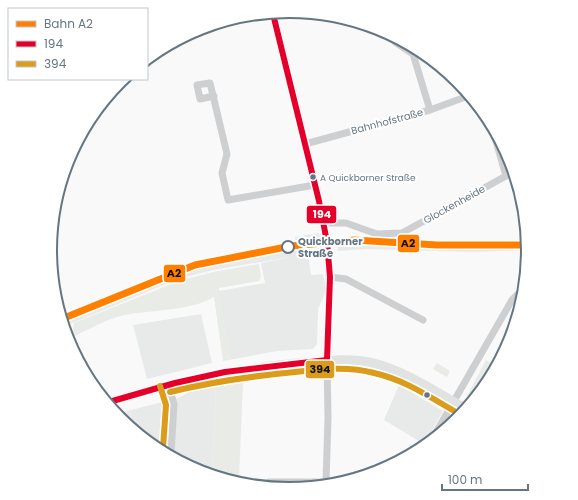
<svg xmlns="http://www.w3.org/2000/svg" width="578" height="500" viewBox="0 0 578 500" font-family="Poppins,sans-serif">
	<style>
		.built { fill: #e8e9e9 }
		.green { fill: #e8ebe6 }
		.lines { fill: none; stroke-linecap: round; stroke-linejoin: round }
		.street { stroke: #cecfd0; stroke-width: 7 }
		.secondary { stroke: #e1e2e2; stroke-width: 9 }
		.bus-1-casing { stroke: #fff; stroke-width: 9 }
		.bus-2-casing { stroke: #fff; stroke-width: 9 }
		.bus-1 { stroke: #e4002b; stroke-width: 6 }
		.bus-2 { stroke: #da9c1a; stroke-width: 6 }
		.rail-1-casing { stroke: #fff; stroke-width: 10 }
		.rail-1 { stroke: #ff8000; stroke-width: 7 }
		.bus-dot { fill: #657683; stroke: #fff; stroke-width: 1.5 }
		.stop-dot { fill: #fff; stroke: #657683; stroke-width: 2 }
		.labels { text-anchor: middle; stroke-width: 4; stroke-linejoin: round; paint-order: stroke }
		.bus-label { font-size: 9px; fill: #657683; stroke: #fff; text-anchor: start }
		.street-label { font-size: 10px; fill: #657683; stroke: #fff }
		.stop-label { font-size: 10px; font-weight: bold; fill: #657683; stroke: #fff; text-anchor: start }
		.rim { fill: none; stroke: #657683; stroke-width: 2 }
		.line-badge { stroke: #fff; stroke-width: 1.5 }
		.badge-label { font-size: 11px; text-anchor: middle; font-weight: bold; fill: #fff }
		.pale-badge-label { font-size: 11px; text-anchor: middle; font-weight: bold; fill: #111 }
	</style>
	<rect width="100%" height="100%" fill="#f9f9f9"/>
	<g class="built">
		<polygon points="319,233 322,253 308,255 311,275 323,274 326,288 323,298 318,309 317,344 313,349 277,351 229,360 219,291 265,283 261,263 291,257 213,270 178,279 65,326 63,316 190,264 207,259 296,243 295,237"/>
		<polygon points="351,237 436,242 526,242 528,250 472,252 366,249 338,251 336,238"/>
		<polygon points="201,314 212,363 147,379 133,325"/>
		<polygon points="399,385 443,411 427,439 422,443 384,420"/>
		<polygon points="216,387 212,474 197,471 130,426 131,410 179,398 190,391"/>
	</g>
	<g class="green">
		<path d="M259,264L261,277L259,281L219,288L229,360L223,361L214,297C191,311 151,310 124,315C103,320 87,331 68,339L67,334L73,331L74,323L179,281L213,272Z"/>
		<polygon points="486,360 494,365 472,398 467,396"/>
		<polygon points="437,363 450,371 447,377 433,369"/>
		<polygon points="243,382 239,479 212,474 216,387"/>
		<polygon points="131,410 130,426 120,419 117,414"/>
	</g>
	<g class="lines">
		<g class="street">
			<polyline points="392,37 395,42 413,54"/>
			<polyline points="414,52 413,54 430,110"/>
			<polyline points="214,96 200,99 197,85 210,83 227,154 222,173 228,200 315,185"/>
			<polyline points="494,134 506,176"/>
			<polyline points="305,144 430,110 468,96"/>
			<polyline points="324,223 346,223 377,234 402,233 513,172"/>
			<polyline points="330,277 346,279 423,320"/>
			<polyline points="168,384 174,404 171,453"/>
			<polyline points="435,434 512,300 520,292"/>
			<polyline points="326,482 328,418 327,360"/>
			<polyline points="269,485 269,482 323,482"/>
		</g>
		<g class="secondary">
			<polyline points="273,14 319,201 327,242 330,277 327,360"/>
			<path d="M109,402C171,383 233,369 298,363C323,361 348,357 373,363C406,371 436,392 465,408"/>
		</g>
		<defs>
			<g id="bus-1">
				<polyline points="273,14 319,201 327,242 330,277 327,360"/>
				<polyline points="109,402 175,383 225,372 327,360"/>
			</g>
			<g id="bus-2">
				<polyline points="160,386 166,405 163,448"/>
				<path d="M170,392C211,382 253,376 295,372C321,369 348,366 374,373C406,380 433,399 461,415"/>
			</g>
		</defs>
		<use href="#bus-1" class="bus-1-casing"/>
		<use href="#bus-2" class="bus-2-casing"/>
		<use href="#bus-1" class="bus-1"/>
		<use href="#bus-2" class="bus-2"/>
		<defs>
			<polyline id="rail-1" points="64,318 195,265 291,246 354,240 437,245 527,245"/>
		</defs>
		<use href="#rail-1" class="rail-1-casing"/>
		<use href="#rail-1" class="rail-1"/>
	</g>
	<g class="bus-dot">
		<circle cx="313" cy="177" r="3.5"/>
		<circle cx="427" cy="395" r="3.5"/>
	</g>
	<circle class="stop-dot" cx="288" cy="247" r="6"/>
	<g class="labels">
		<g class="bus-label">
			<text x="320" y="181">A Quickborner Straße</text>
		</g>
		<g class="street-label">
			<text transform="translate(387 121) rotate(-15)" y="4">Bahnhofstraße</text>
			<text transform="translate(454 204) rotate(-29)" y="4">Glockenheide</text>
		</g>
		<g class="stop-label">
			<text x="298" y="245">Quickborner<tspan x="298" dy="12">Straße</tspan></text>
		</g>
	</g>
	<path d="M0 0H578V500H0ZM57 250a232 232 0 1 1 464 0a232 232 0 1 1-464 0Z" fill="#fff" fill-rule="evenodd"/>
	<path class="rim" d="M57 250a232 232 0 1 1 464 0a232 232 0 1 1-464 0Z"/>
	<g class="line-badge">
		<rect x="306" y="205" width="31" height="19" rx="4" fill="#e4002b"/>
		<rect x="397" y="234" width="23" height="19" rx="4" fill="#ff8000"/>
		<rect x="163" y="264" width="23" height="19" rx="4" fill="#ff8000"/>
		<rect x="305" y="360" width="30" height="19" rx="4" fill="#da9c1a"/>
	</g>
	<g class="badge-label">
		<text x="322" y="218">194</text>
	</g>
	<g class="pale-badge-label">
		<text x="408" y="247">A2</text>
		<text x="174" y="277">A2</text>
		<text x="320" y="373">394</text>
	</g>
	<rect x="8" y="8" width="140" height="72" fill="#ffffff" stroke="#c1c8cd"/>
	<rect x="16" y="21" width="20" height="6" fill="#ff8000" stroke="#c1c8cd"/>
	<text x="44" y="28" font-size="12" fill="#657683">Bahn A2</text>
	<rect x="16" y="41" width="20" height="6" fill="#e4002b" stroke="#c1c8cd"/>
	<text x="44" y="48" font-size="12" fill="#657683">194</text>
	<rect x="16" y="61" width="20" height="6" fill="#da9c1a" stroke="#c1c8cd"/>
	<text x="44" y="68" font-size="12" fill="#657683">394</text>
	<path d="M442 484v6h86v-6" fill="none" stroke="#657683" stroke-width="2"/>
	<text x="448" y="484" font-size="12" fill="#657683" stroke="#ffffff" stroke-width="3" paint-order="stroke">100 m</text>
</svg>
